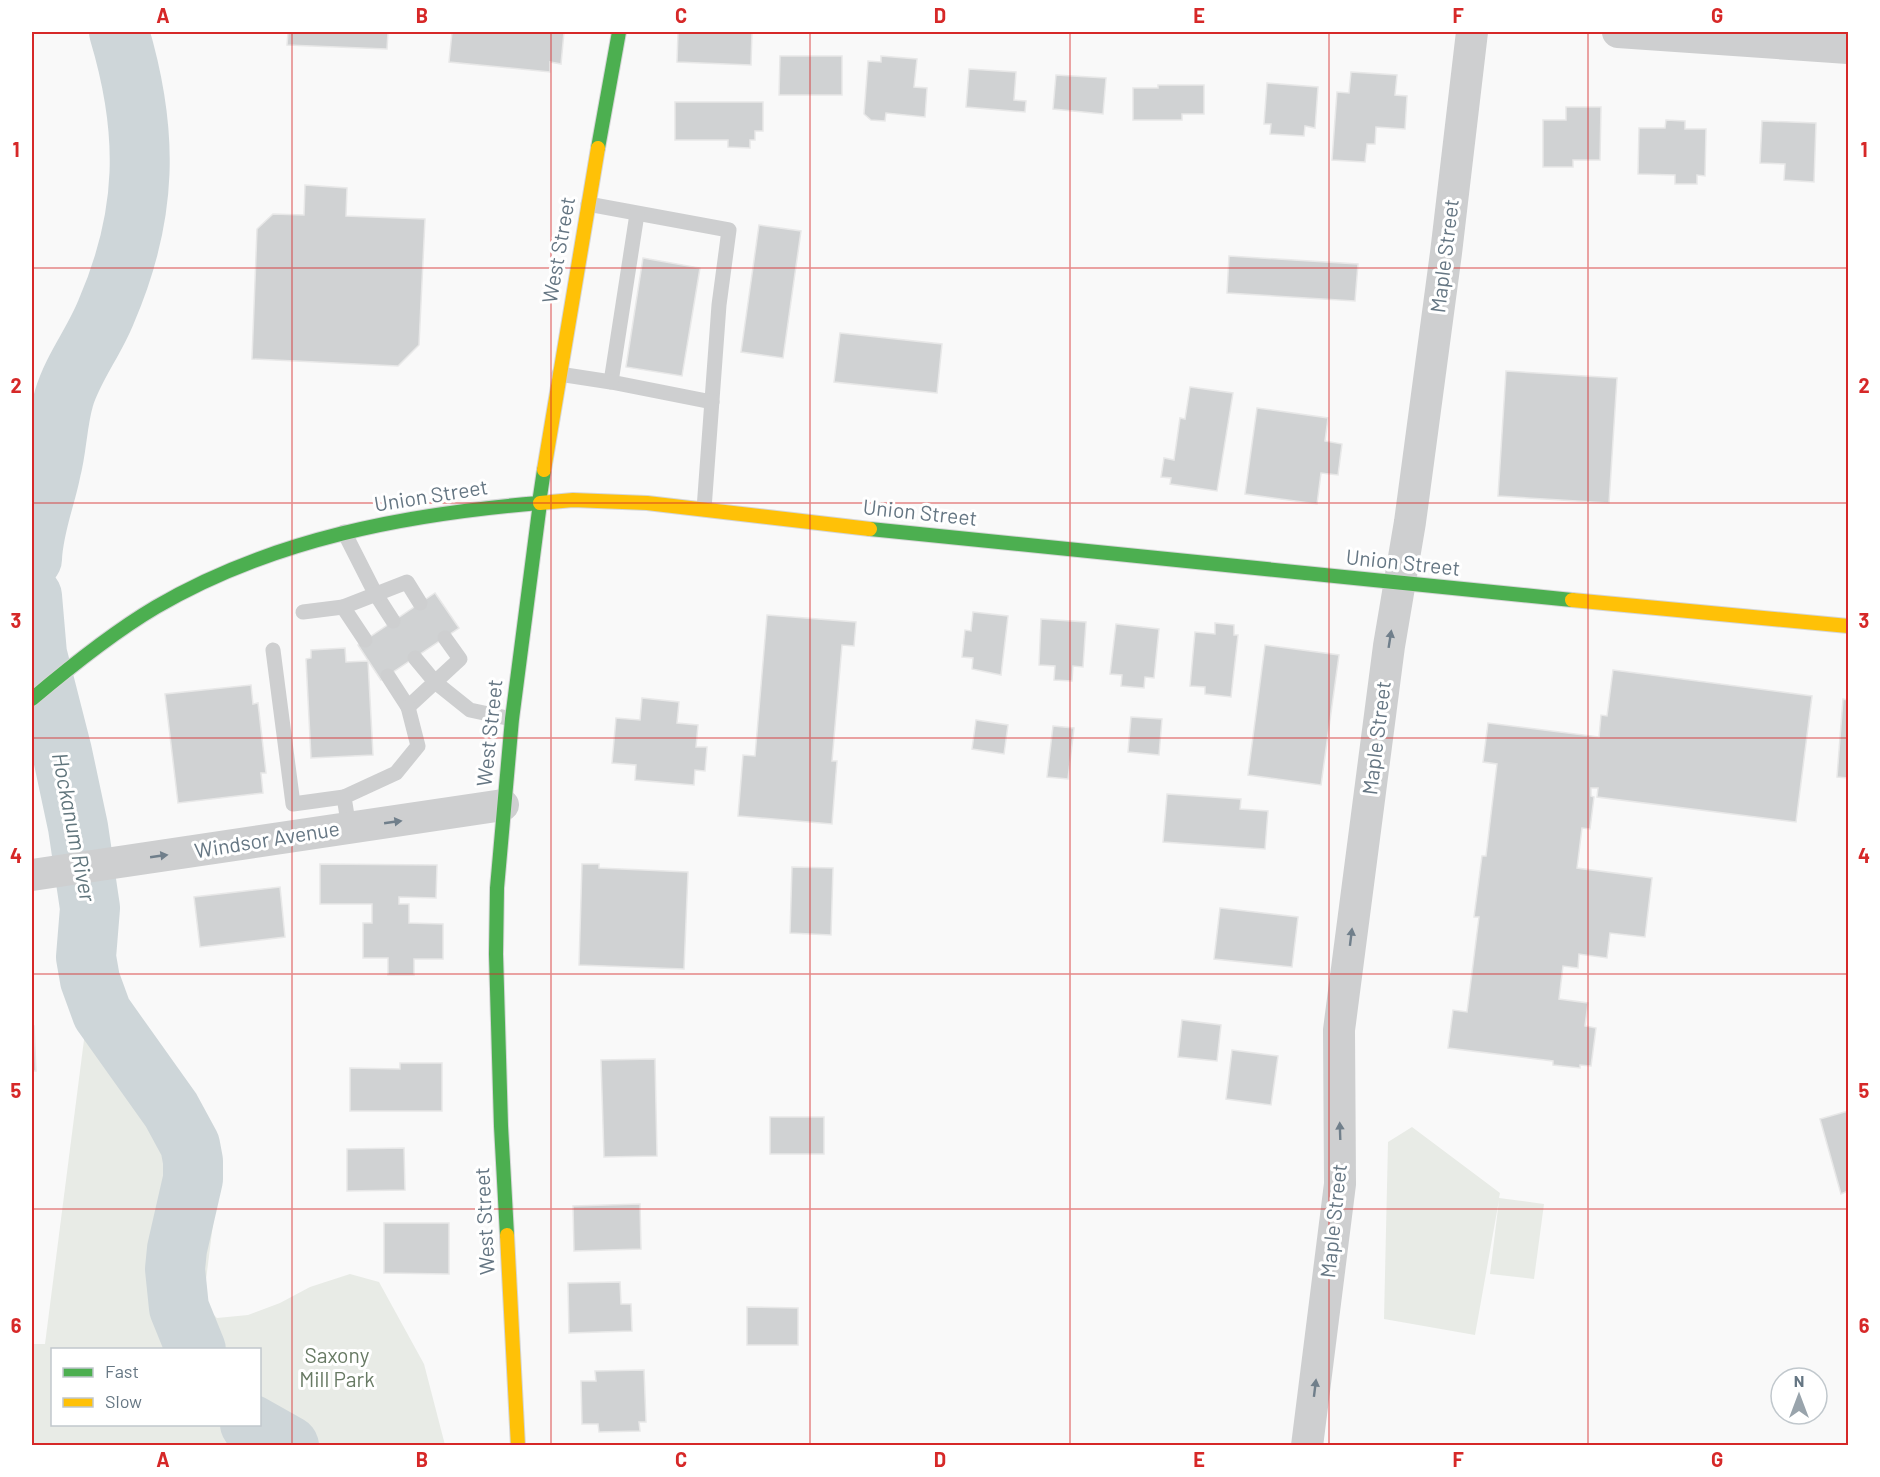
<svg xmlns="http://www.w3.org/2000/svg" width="1880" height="1477" viewBox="0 0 1880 1477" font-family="Barlow,sans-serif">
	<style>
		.green { fill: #e8ebe6; fill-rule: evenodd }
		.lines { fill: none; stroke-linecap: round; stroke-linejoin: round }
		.river { stroke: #ced6d9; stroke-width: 60 }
		.building { fill: #d0d2d3; stroke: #e8e8e8; stroke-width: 1.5 }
		.fast-casing { stroke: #d5d6d7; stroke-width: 16 }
		.slow-casing { stroke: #d5d6d7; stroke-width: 16 }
		.lane { stroke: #cecfd0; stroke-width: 15 }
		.street { stroke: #cecfd0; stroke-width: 32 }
		.fast { stroke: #4caf50; stroke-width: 14 }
		.slow { stroke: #ffc107; stroke-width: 14 }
		.oneway { fill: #707f8b }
		.grid { fill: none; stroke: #d62828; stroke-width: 1.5; stroke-opacity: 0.55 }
		.labels { text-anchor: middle; stroke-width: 6; stroke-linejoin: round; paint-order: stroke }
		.street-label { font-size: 21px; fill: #657683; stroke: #fff }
		.park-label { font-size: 21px; fill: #687a64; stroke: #fff }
		.water-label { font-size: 22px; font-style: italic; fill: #60757c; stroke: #fff }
		.neatline { fill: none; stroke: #d62828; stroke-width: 2 }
		.grid-label { font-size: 20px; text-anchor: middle; font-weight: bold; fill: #d62828 }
	</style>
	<rect width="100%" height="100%" fill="#f9f9f9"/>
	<g class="green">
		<path d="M99,901L96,930L102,971L125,1027L212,1167L215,1208L203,1304L217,1318L248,1315L280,1303L310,1287L350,1274L379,1282L424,1364L445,1445H32V1344H45L85,1032L61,978L62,930L72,905ZM52,1350H260V1424H52Z"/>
		<polygon points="1412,1127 1500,1193 1499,1198 1544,1204 1534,1279 1490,1274 1499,1200 1475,1335 1384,1319 1388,1142"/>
	</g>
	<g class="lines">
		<g class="river">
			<path d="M32,559C33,528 45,500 51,470C57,447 57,422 64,398C73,368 94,342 106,312C148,215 149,132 119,32"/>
			<polyline points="32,596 37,654 62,752 78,827 90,908 86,957 90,980 102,1013 171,1110 190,1145 193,1161 193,1179 177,1249 175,1269 179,1308 196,1350"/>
			<polyline points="250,1424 289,1446"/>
		</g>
	</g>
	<g class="building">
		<polygon points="288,32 388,32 387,49 287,45"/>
		<polygon points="452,32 564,32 561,64 550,62 550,72 449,62"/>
		<polygon points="678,32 752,32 751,65 677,62"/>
		<polygon points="780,56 842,56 842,95 779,95"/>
		<polygon points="881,56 917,59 914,87 927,88 925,117 886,113 885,121 871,120 864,114 868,61 881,62"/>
		<polygon points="969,69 1016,72 1014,100 1026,101 1025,112 966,107"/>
		<polygon points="1351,72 1397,75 1395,95 1407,96 1405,129 1376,127 1375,144 1367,144 1365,162 1332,160 1337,92 1349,93"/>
		<polygon points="1056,75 1106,78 1103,114 1053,109"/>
		<polygon points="1267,83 1318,87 1315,128 1305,126 1304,136 1270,134 1271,124 1264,124"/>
		<polygon points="1158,85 1204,85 1204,114 1182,114 1182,120 1133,120 1133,88 1158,88"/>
		<polygon points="675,102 763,102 763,131 755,131 755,140 750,140 750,148 728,147 728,140 675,140"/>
		<polygon points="1566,107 1601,107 1600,160 1573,160 1573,167 1543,167 1543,120 1566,120"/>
		<polygon points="1666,120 1685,121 1685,129 1706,129 1705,176 1697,175 1697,184 1675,184 1675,175 1638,174 1639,128 1665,128"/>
		<polygon points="1762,121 1816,123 1814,182 1784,180 1785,164 1760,163"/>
		<polygon points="305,185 347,188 346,216 425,219 419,345 398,366 252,359 257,229 273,214 304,215"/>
		<polygon points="759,225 801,231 783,358 741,352"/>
		<polygon points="1229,256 1358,264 1355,301 1227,293"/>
		<polygon points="643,258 700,268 682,376 626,367"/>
		<polygon points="840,333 942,344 937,393 834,382"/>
		<polygon points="1506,371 1617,378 1609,503 1498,496"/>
		<polygon points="1190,387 1233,393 1217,491 1170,484 1171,478 1161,477 1164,458 1174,460 1180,418 1185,419"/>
		<polygon points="1257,408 1328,418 1325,441 1342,444 1338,475 1321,473 1317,504 1245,494"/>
		<polygon points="435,593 459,628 381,680 358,645"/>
		<polygon points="973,612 1008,616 1001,675 972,669 973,658 962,657 965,630 971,631"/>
		<polygon points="767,615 856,622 854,646 842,645 832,761 837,761 832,824 738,816 743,755 755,756"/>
		<polygon points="1041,619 1086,622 1083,667 1073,666 1072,681 1054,680 1055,666 1039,665"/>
		<polygon points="1215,623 1234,625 1234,635 1238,635 1231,697 1205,694 1205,687 1190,686 1195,632 1215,634"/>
		<polygon points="1116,624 1159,629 1154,678 1145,677 1144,688 1121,686 1122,675 1110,674"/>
		<polygon points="1265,645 1339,655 1321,785 1248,775"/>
		<polygon points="345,648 346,662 368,661 373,755 311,758 306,659 311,658 311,650"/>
		<polygon points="1613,670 1812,696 1796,822 1597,797 1598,788 1591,788 1591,796 1594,797 1590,829 1582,828 1577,868 1652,878 1645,937 1610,933 1607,958 1579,954 1578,968 1563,966 1559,999 1588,1003 1585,1026 1596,1028 1591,1066 1580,1065 1580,1068 1553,1065 1553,1061 1448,1048 1453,1010 1467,1012 1479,917 1474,917 1482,856 1486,856 1497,764 1483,762 1488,723 1599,737 1601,715 1607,716"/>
		<polygon points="251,685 253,704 258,703 266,773 261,773 263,793 178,803 165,694"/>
		<polygon points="642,698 679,702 677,723 698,725 696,747 707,747 705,771 695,770 694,785 635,780 636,765 612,763 616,718 640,720"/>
		<polygon points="1843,699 1848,700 1848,778 1837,777"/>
		<polygon points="1131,717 1162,719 1159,755 1128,752"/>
		<polygon points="976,720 1008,725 1004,754 972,749"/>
		<polygon points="1053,726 1074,728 1068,779 1047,777"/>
		<polygon points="1167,794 1241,799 1240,809 1268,811 1265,849 1163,842"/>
		<polygon points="320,864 437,865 436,898 399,897 399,904 409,904 409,923 443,924 443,959 414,959 414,975 388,975 388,958 363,958 363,923 372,923 372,904 320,904"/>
		<polygon points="582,864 599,864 599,868 688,872 684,969 579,965"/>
		<polygon points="792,867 833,868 831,935 790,933"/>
		<polygon points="280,887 285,937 200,947 194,897"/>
		<polygon points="1220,908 1298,917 1292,967 1214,959"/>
		<polygon points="1182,1020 1221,1025 1217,1061 1178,1057"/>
		<polygon points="32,1026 34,1026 36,1071 32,1071"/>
		<polygon points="1232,1050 1278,1056 1271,1105 1226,1099"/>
		<polygon points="655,1059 657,1156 604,1157 601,1060"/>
		<polygon points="400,1063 442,1063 442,1111 350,1111 350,1068 400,1069"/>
		<polygon points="1848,1111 1848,1191 1841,1194 1820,1119"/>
		<rect x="770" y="1117" width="54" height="37"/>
		<polygon points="404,1148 405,1190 347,1191 347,1149"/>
		<polygon points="640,1204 641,1249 574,1251 573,1206"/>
		<polygon points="384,1223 449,1223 449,1274 384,1273"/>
		<polygon points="620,1282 621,1304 631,1304 632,1331 569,1333 568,1283"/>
		<polygon points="747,1307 798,1308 798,1345 747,1345"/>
		<polygon points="644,1370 646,1422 639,1422 640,1431 599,1432 598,1424 582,1424 581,1381 596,1381 595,1371"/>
	</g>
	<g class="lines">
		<defs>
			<g id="fast">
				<polyline points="598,148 619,32"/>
				<polyline points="870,529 1572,600"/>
				<path d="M32,699C71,666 112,633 156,607C272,539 407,514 539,503L544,470"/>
				<polyline points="507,1235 501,1126 496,954 497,888 512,719 540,503"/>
			</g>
			<g id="slow">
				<polyline points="544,470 598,148"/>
				<polyline points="540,503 573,500 647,503 870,529"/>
				<polyline points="1572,600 1848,626"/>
				<polyline points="507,1235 518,1446"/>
			</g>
		</defs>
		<use href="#fast" class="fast-casing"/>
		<use href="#slow" class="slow-casing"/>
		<g class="lane">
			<polyline points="588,204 729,230 719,305 704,509"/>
			<polyline points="637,214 611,382 712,402"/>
			<polyline points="559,374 611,382"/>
			<polyline points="344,532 375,593 393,621"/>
			<polyline points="303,612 343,607"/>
			<polyline points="365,640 343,607 407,582 420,603"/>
			<polyline points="273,650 293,804 344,797"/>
			<polyline points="415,658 435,682 470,710 512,719"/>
			<polyline points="388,676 408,707 460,659 445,638"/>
			<polyline points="349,828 344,797 396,773 418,746 408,707"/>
		</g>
		<g class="street">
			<polyline points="1618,32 1848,48"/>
			<polyline points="32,875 503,805"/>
			<polyline points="1307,1446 1340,1184 1339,1030 1389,646 1410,522 1446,253 1472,32"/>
		</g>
		<use href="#fast" class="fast"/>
		<use href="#slow" class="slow"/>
	</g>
	<defs><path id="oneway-solid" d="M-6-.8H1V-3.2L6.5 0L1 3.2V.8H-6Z" transform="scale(1.5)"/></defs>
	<g class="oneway">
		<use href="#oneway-solid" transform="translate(1390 639) rotate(-81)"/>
		<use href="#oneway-solid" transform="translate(393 822) rotate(-8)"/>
		<use href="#oneway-solid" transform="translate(159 856) rotate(-8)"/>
		<use href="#oneway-solid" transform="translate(1351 937) rotate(-83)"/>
		<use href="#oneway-solid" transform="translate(1340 1131) rotate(-92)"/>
		<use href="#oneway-solid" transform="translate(1315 1388) rotate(-83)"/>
	</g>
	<path class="grid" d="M292,32V1446M551,32V1446M810,32V1446M1070,32V1446M1329,32V1446M1588,32V1446M32,268H1848M32,503H1848M32,738H1848M32,974H1848M32,1209H1848"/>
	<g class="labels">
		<g class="street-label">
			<text transform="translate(559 250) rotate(-80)" y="7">West Street</text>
			<text transform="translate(1445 256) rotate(-83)" y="7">Maple Street</text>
			<text transform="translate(431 496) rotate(-9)" y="7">Union Street</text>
			<text transform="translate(920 513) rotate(6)" y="7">Union Street</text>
			<text transform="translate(1403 563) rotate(6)" y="7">Union Street</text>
			<text transform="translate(490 733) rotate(-84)" y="7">West Street</text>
			<text transform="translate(1377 738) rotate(-83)" y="7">Maple Street</text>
			<text transform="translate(267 840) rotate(-9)" y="7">Windsor Avenue</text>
			<text transform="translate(485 1221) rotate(-93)" y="7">West Street</text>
			<text transform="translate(1334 1221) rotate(-84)" y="7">Maple Street</text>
		</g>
		<g class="park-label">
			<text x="337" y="1363">Saxony<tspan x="337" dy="24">Mill Park</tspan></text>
		</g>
		<g class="water-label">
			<text transform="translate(74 827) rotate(79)" y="8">Hockanum River</text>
		</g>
	</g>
	<rect width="1880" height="1477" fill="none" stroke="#ffffff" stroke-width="66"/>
	<rect x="51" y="1348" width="210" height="78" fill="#ffffff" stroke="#c1c8cd" stroke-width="1.5"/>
	<rect x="63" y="1368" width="30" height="9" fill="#4caf50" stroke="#c1c8cd" stroke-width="1.5"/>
	<text x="105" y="1378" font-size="18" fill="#657683">Fast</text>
	<rect x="63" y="1398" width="30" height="9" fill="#ffc107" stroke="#c1c8cd" stroke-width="1.5"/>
	<text x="105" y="1408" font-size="18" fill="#657683">Slow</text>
	<g transform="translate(1799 1396)"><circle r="28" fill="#ffffff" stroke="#c1c8cd" stroke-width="1.5"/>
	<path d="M0-4.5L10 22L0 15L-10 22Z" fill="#99a4ac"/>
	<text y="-9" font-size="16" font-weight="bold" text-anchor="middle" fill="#657683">N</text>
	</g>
	<rect x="33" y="33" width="1814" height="1411" class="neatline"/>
	<g class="grid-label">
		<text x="163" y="23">A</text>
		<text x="422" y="23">B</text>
		<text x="681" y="23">C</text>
		<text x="940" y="23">D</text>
		<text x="1199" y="23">E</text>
		<text x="1458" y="23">F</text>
		<text x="1717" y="23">G</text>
		<text x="16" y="157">1</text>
		<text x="1864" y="157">1</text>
		<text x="16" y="393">2</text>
		<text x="1864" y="393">2</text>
		<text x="16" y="628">3</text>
		<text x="1864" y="628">3</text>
		<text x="16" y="863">4</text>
		<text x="1864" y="863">4</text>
		<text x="16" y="1098">5</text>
		<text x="1864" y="1098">5</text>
		<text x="16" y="1333">6</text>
		<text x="1864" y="1333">6</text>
		<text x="163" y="1467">A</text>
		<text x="422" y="1467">B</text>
		<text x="681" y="1467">C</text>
		<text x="940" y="1467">D</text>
		<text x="1199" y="1467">E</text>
		<text x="1458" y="1467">F</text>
		<text x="1717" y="1467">G</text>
	</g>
</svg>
